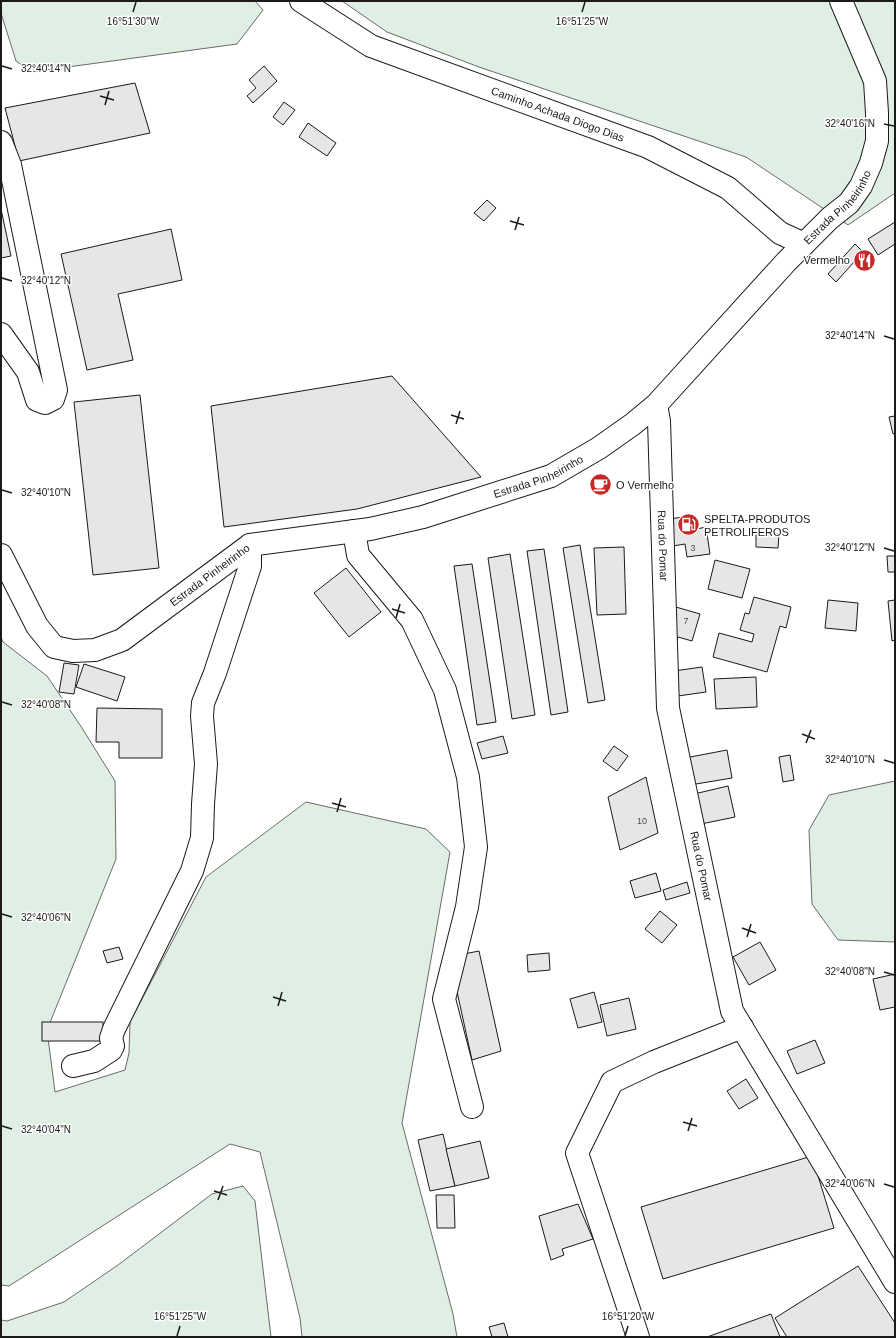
<svg xmlns="http://www.w3.org/2000/svg" width="896" height="1338" viewBox="0 0 896 1338" font-family="Helvetica,sans-serif">
	<style>
		.green { fill: #e0efe3; stroke: #6a6a6a }
		.building { fill: #e6e6e6; stroke: #1a1a1a }
		.lines { fill: none; stroke-linecap: round; stroke-linejoin: round }
		.minor-casing { stroke: #1a1a1a; stroke-width: 24 }
		.minor { stroke: #fff; stroke-width: 22 }
		.ticks { fill: none; stroke: #1a1a1a; stroke-width: 1.5 }
		.labels { text-anchor: middle; stroke-width: 3; stroke-linejoin: round; paint-order: stroke }
		.number-label { font-size: 9px; fill: #4d4d4d }
		.street-label { font-size: 11px; fill: #1a1a1a; stroke: #fff }
		.poi-label { font-size: 11px; fill: #1a1a1a; stroke: #fff; text-anchor: start }
		.ticks-label { font-size: 10px; text-anchor: middle; fill: #1a1a1a; stroke: #fff; stroke-width: 3; stroke-linejoin: round; paint-order: stroke }
	</style>
	<rect width="100%" height="100%" fill="#fff"/>
	<g class="green">
		<polygon points="1,1 255,1 263,10 237,44 31,72 16,61 1,13"/>
		<polygon points="342,1 895,1 895,193 848,225 746,157 479,67 387,32"/>
		<polygon points="1,637 3,642 47,676 82,728 115,781 116,859 47,1030 55,1092 125,1070 129,1053 130,1022 206,877 306,802 426,829 450,852 402,1123 453,1314 457,1337 302,1337 300,1318 260,1152 230,1144 9,1286 1,1285"/>
		<polygon points="895,781 895,942 838,940 812,904 809,830 829,795"/>
		<polygon points="243,1186 255,1201 271,1337 1,1337 1,1320 7,1321 64,1302 118,1265 212,1194"/>
	</g>
	<g class="building">
		<polygon points="264,66 277,81 253,103 247,96 256,88 249,80"/>
		<polygon points="135,83 150,133 19,161 5,108"/>
		<polygon points="284,102 295,110 283,125 273,117"/>
		<polygon points="308,123 336,143 327,156 299,137"/>
		<polygon points="487,200 496,208 484,221 474,213"/>
		<polygon points="1,209 11,256 1,258"/>
		<polygon points="895,222 895,244 878,255 868,239"/>
		<polygon points="171,229 182,280 118,294 133,360 87,370 61,254"/>
		<polygon points="855,244 863,252 836,282 828,274"/>
		<polygon points="392,376 481,477 357,509 224,527 211,406"/>
		<polygon points="140,395 159,568 93,575 74,402"/>
		<polygon points="895,416 895,433 893,434 889,417"/>
		<polygon points="690,516 692,530 706,527 710,554 687,557 685,544 667,547 662,520"/>
		<polygon points="756,533 779,534 778,548 756,547"/>
		<polygon points="580,545 605,700 588,703 563,548"/>
		<polygon points="624,547 626,614 597,615 594,548"/>
		<polygon points="544,549 568,712 551,715 527,551"/>
		<polygon points="510,554 535,715 512,719 488,558"/>
		<polygon points="887,556 895,556 895,572 888,572"/>
		<polygon points="715,560 750,569 742,598 708,589"/>
		<polygon points="472,564 496,722 477,725 454,566"/>
		<polygon points="346,568 381,612 349,637 314,593"/>
		<polygon points="754,597 791,607 786,628 780,626 767,672 713,657 719,633 752,642 754,634 740,630 745,613 749,614"/>
		<polygon points="828,600 858,603 856,631 825,628"/>
		<polygon points="895,600 895,640 892,641 888,601"/>
		<polygon points="669,605 700,614 692,641 678,637 674,649"/>
		<polygon points="64,663 79,665 74,694 59,692"/>
		<polygon points="84,664 125,677 117,701 76,687"/>
		<polygon points="702,667 706,692 678,696 674,671"/>
		<polygon points="756,677 757,707 716,709 714,679"/>
		<polygon points="97,708 162,709 162,758 119,758 119,742 96,742"/>
		<polygon points="503,736 508,753 482,759 477,743"/>
		<polygon points="614,746 628,756 617,771 603,761"/>
		<polygon points="727,750 732,778 690,785 685,758"/>
		<polygon points="790,755 794,780 783,782 779,757"/>
		<polygon points="646,777 658,833 620,850 608,797"/>
		<polygon points="728,786 735,817 701,824 694,794"/>
		<polygon points="656,873 661,891 635,898 630,881"/>
		<polygon points="687,882 690,893 666,900 663,890"/>
		<polygon points="660,911 677,925 662,943 645,929"/>
		<polygon points="760,942 776,970 749,985 733,957"/>
		<polygon points="119,947 123,959 107,963 103,951"/>
		<polygon points="479,951 501,1051 472,1060 456,987 464,954"/>
		<polygon points="549,953 550,970 528,972 527,955"/>
		<polygon points="895,974 895,1007 880,1010 873,979"/>
		<polygon points="594,992 602,1022 578,1028 570,999"/>
		<polygon points="629,998 636,1029 607,1036 600,1005"/>
		<rect x="42" y="1022" width="61" height="19"/>
		<polygon points="815,1040 825,1063 797,1074 787,1051"/>
		<polygon points="746,1079 758,1098 739,1109 727,1091"/>
		<polygon points="443,1134 455,1186 430,1191 418,1140"/>
		<polygon points="480,1141 489,1178 455,1186 446,1149"/>
		<polygon points="812,1156 834,1228 663,1279 641,1207"/>
		<polygon points="436,1195 454,1195 455,1228 437,1228"/>
		<polygon points="578,1204 593,1239 562,1249 564,1255 551,1260 539,1216"/>
		<polygon points="858,1266 895,1323 895,1337 787,1337 775,1318"/>
		<polygon points="771,1314 780,1337 707,1337"/>
		<polygon points="504,1323 508,1337 492,1337 489,1327"/>
	</g>
	<g class="lines">
		<defs>
			<g id="minor">
				<path id="s1" d="M301,1L371,46L648,147L728,188L780,233L804,244"/>
				<polyline points="1,142 10,165 56,390 53,399 45,403 37,400 28,372 1,334"/>
				<path id="s2" d="M656,405L659,421L668,708L732,1011L895,1282"/>
				<polyline points="354,531 358,555 412,620 445,690 468,777 476,847 467,907 444,999 472,1107"/>
				<path id="s3" d="M1,555L37,626L54,647L73,651L95,650L122,640L250,545L370,529L423,517L551,476L599,448L633,424L656,405L786,262L830,218L849,203L861,186L871,163L877,141V113L875,81L841,1"/>
				<polyline points="73,1066 94,1061 111,1050 113,1046 111,1038 114,1029 192,871 202,838 203,804 206,764 202,716 203,703 215,673 250,566 250,545"/>
				<polyline points="638,1337 577,1153 612,1082 654,1062 742,1027"/>
			</g>
		</defs>
		<use href="#minor" class="minor-casing"/>
		<use href="#minor" class="minor"/>
	</g>
	<path class="ticks" d="M133,12L136,2M582,12L585,2M2,66L12,69M100,96L114,100M105,105L109,91M884,124L894,126M510,221L524,225M515,230L519,217M2,278L12,281M884,336L894,339M451,415L464,419M456,424L460,411M2,490L12,493M884,548L894,551M392,609L405,613M396,618L400,604M2,702L12,705M802,734L815,739M806,743L811,730M884,760L894,763M332,803L346,807M337,812L341,798M2,914L12,917M742,928L756,933M747,937L751,924M884,972L894,975M273,997L286,1001M278,1006L282,992M683,1122L697,1126M2,1126L12,1129M688,1131L692,1118M884,1184L894,1187M214,1191L227,1195M218,1200L223,1186M177,1336L180,1326M625,1336L628,1326"/>
	<defs>
		<symbol id="restaurant-disc" viewBox="-11 -11 22 22"><circle r="9.5" fill="#c62828" stroke="#fff"/><path d="M-5-6h1v4h1v-4h1v4h1v-4h1v5L-1.5 .5V6h-2V.5L-5-1ZM5-6V6H3V1.5H1.5Q1.5-4 5-6Z" fill="#fff"/></symbol>
		<symbol id="cafe-disc" viewBox="-11 -11 22 22"><circle r="9.5" fill="#c62828" stroke="#fff"/><path d="M-5.5-4.5H6V0H3Q3 3.5 0 3.5H-2.5Q-5.5 3.5-5.5 0ZM3-3.2v2h1.7v-2ZM-6 4.5H4V6H-6Z" fill="#fff"/></symbol>
		<symbol id="fuel-disc" viewBox="-11 -11 22 22"><circle r="9.5" fill="#c62828" stroke="#fff"/><path d="M-5.5-6h7V0h2V4h1.3V-2.5L3-4.5l.8-.8L6-3V5H2.5V1h-1V6h-7ZM-4.2-4.7v3.2H.2V-4.7Z" fill="#fff"/></symbol>
	</defs>
	<g fill-rule="evenodd">
		<use href="#restaurant-disc" x="852" y="248" width="25" height="25"/>
		<use href="#cafe-disc" x="588" y="472" width="25" height="25"/>
		<use href="#fuel-disc" x="676" y="512" width="25" height="25"/>
	</g>
	<g class="labels">
		<g class="number-label">
			<text x="693" y="551">3</text>
			<text x="686" y="624">7</text>
			<text x="642" y="824">10</text>
		</g>
		<g class="street-label">
			<text dy="4" stroke="none"><textPath href="#s1" startOffset="282">Caminho Achada Diogo Dias</textPath></text>
			<text dy="4" stroke="none"><textPath href="#s3" startOffset="1042">Estrada Pinheirinho</textPath></text>
			<text dy="4" stroke="none"><textPath href="#s3" startOffset="634">Estrada Pinheirinho</textPath></text>
			<text dy="4" stroke="none"><textPath href="#s2" startOffset="141">Rua do Pomar</textPath></text>
			<text dy="4" stroke="none"><textPath href="#s3" startOffset="286">Estrada Pinheirinho</textPath></text>
			<text dy="4" stroke="none"><textPath href="#s2" startOffset="465">Rua do Pomar</textPath></text>
		</g>
		<g class="poi-label">
			<text x="850" y="264" text-anchor="end">Vermelho</text>
			<text x="616" y="489">O Vermelho</text>
			<text x="704" y="523">SPELTA-PRODUTOS<tspan x="704" dy="13">PETROLIFEROS</tspan></text>
		</g>
	</g>
	<g class="ticks-label">
		<text x="133" y="25">16°51'30"W</text>
		<text x="582" y="25">16°51'25"W</text>
		<text x="46" y="72">32°40'14"N</text>
		<text x="850" y="127">32°40'16"N</text>
		<text x="46" y="284">32°40'12"N</text>
		<text x="850" y="339">32°40'14"N</text>
		<text x="46" y="496">32°40'10"N</text>
		<text x="850" y="551">32°40'12"N</text>
		<text x="46" y="708">32°40'08"N</text>
		<text x="850" y="763">32°40'10"N</text>
		<text x="46" y="921">32°40'06"N</text>
		<text x="850" y="975">32°40'08"N</text>
		<text x="46" y="1133">32°40'04"N</text>
		<text x="850" y="1187">32°40'06"N</text>
		<text x="180" y="1320">16°51'25"W</text>
		<text x="628" y="1320">16°51'20"W</text>
	</g>
	<rect width="896" height="1338" fill="none" stroke="#1a1a1a" stroke-width="4"/>
</svg>
